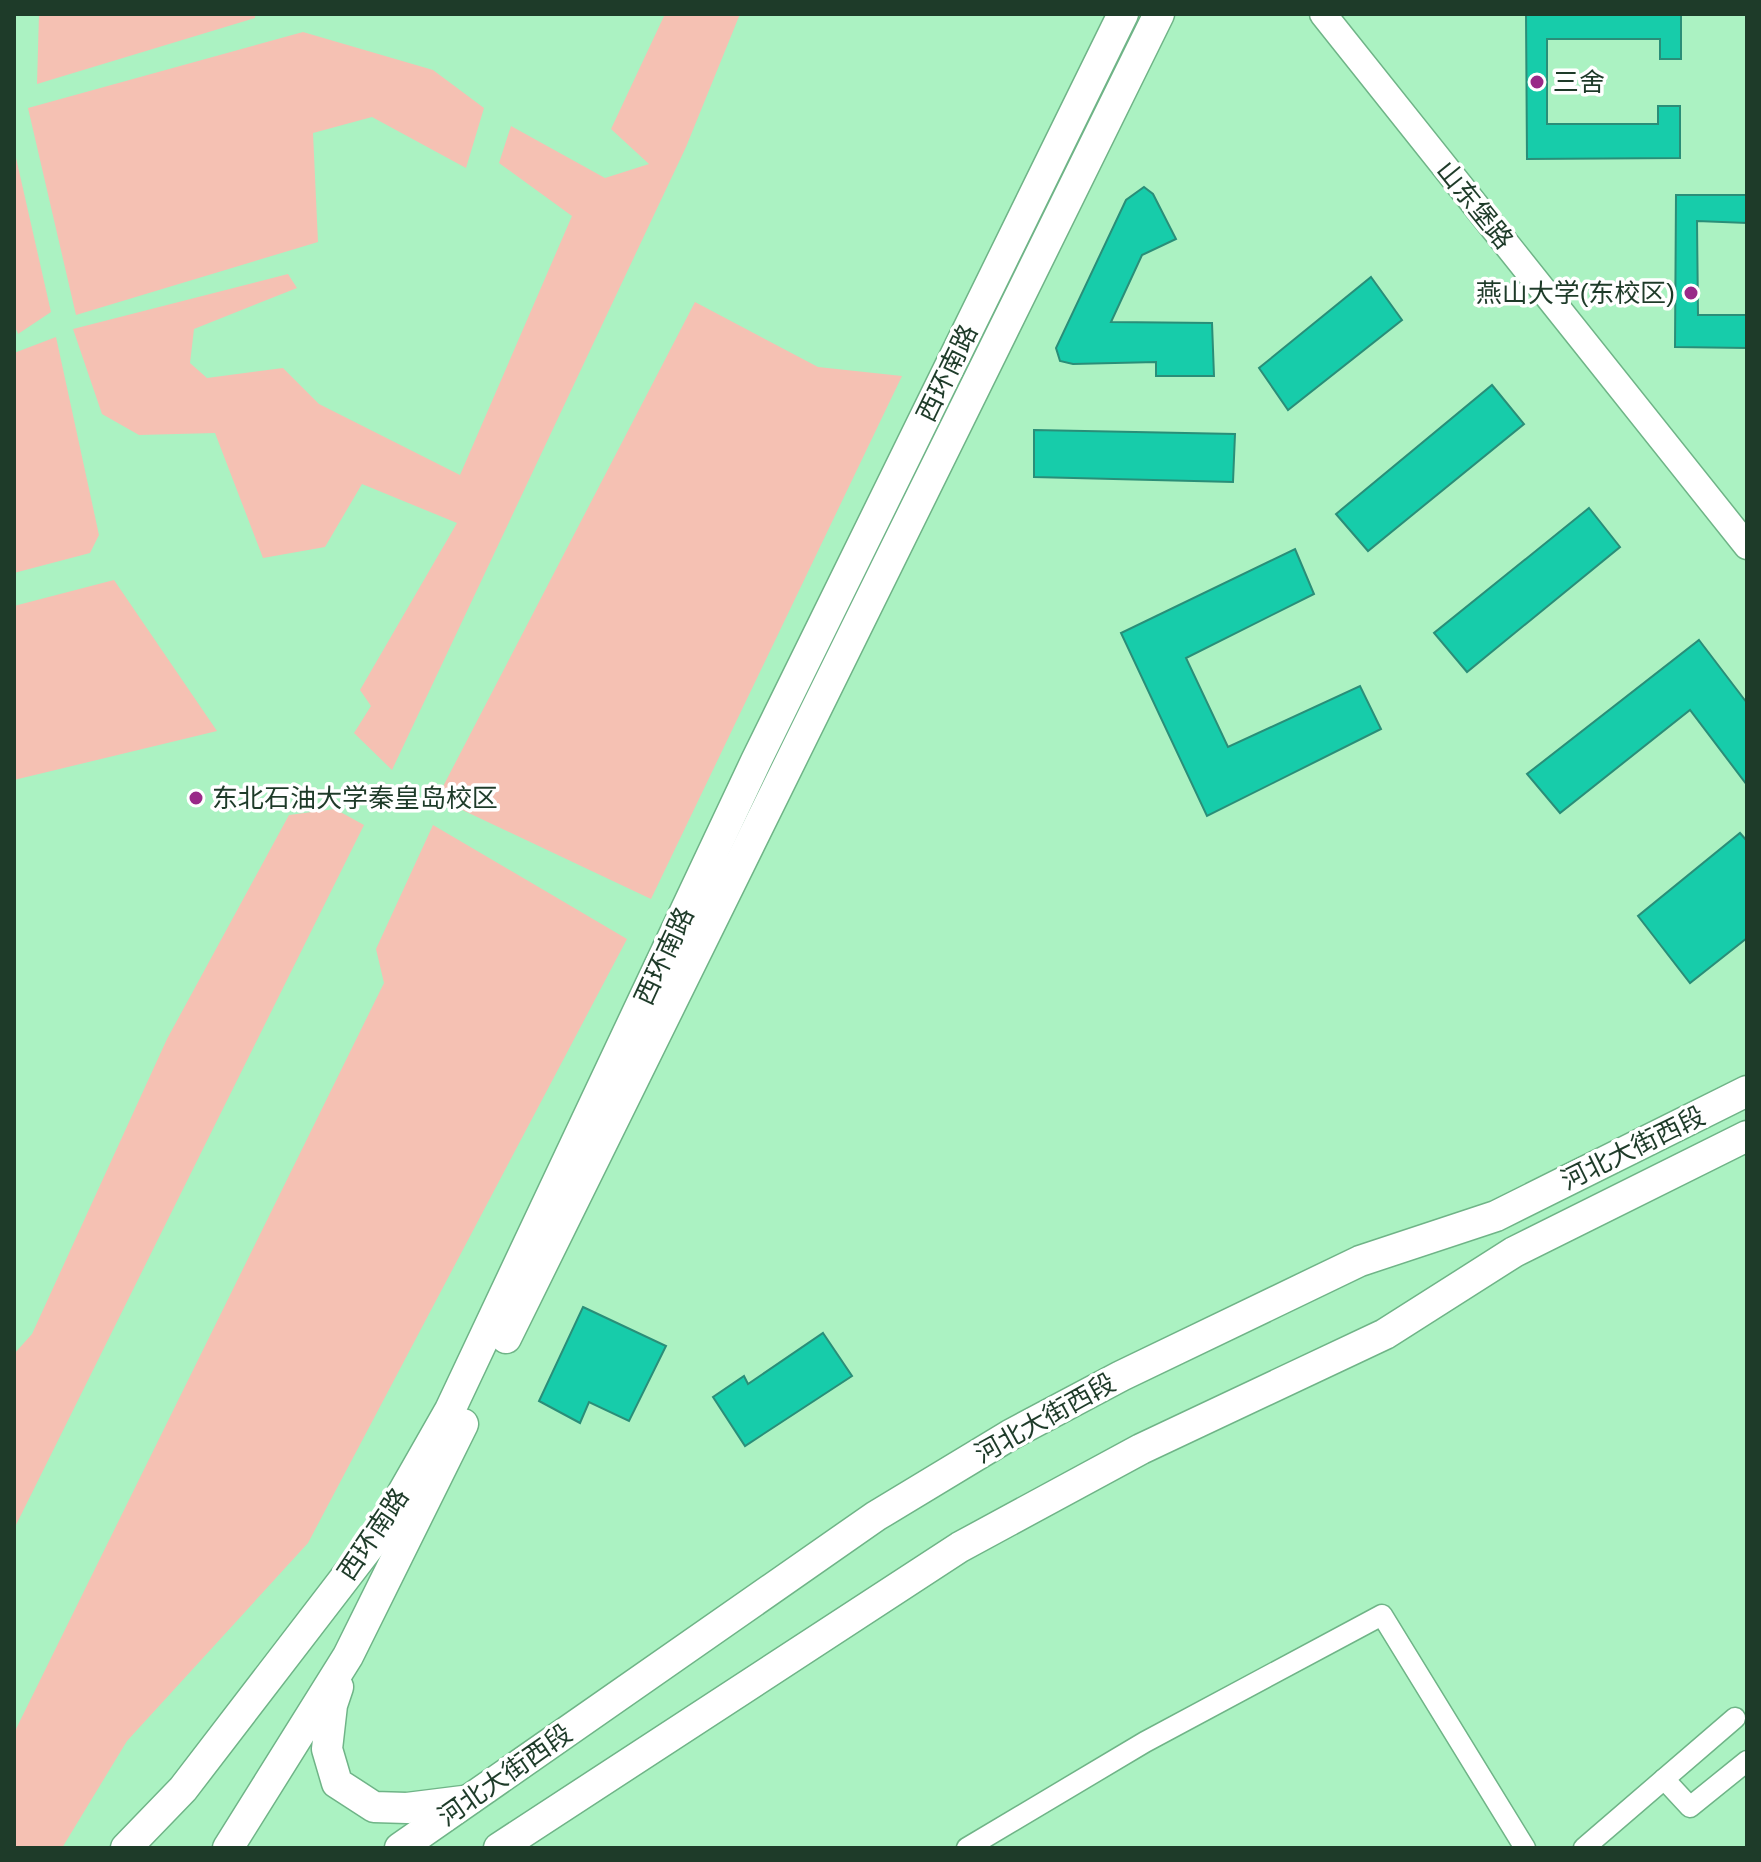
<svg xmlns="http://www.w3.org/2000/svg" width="1761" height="1862" viewBox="0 0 1761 1862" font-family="Helvetica,'Noto Sans SC',sans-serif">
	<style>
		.green { fill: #f5c1b3 }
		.building { fill: #17ccaa; stroke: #2a8e78; stroke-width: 2 }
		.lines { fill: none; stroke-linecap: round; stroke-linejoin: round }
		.minor-casing { stroke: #6fb487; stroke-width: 23 }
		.major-casing { stroke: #6fb487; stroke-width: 29 }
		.highway-casing { stroke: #6fb487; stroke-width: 33 }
		.minor { stroke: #fff; stroke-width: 20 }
		.major { stroke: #fff; stroke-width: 26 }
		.highway { stroke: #fff; stroke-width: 30 }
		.poi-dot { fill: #992988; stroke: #fff; stroke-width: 3 }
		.labels { text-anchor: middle; stroke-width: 7; stroke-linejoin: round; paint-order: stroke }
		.poi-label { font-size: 26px; fill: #1e3b29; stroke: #fff; text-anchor: start }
		.street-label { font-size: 26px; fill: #1e3b29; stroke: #fff }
	</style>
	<rect width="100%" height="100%" fill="#abf2c2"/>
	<g class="green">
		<polygon points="39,14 255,14 255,18 37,84"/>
		<polygon points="665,14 740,14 686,147 392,770 354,733 371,706 360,690 457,523 362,484 325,547 263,558 215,433 139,435 102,414 73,329 288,274 297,288 194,329 190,363 207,378 283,368 319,404 460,475 572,216 499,163 511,126 605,178 649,164 611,129"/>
		<polygon points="303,32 433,70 484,108 466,168 372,117 313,133 318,242 76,315 28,108"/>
		<polygon points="14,149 51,312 18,334 14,324"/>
		<polygon points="695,302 818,367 902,376 651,899 437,798"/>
		<polygon points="56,337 99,535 90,553 14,573 14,353"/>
		<polygon points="114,580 217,731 14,780 14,606"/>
		<polygon points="335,809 364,825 14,1529 14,1354 32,1334 167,1039 289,815"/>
		<polygon points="433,825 627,939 308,1543 127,1741 62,1848 14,1848 14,1733 384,983 376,949"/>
	</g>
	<g class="building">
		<polygon points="1526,14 1681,14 1681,59 1660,59 1660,39 1547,39 1547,124 1658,124 1658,106 1680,106 1680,158 1527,159"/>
		<polygon points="1144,187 1153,194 1176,239 1142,255 1111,322 1212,323 1214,376 1156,376 1156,362 1073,364 1060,361 1056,348 1126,200"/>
		<polygon points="1676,195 1747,195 1747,223 1697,221 1698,315 1747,315 1747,348 1675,347"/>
		<polygon points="1371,277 1402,320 1288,410 1259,368"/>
		<polygon points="1492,385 1524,424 1368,551 1336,514"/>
		<polygon points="1034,430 1235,434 1233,482 1034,477"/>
		<polygon points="1589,508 1620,547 1467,672 1434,633"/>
		<polygon points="1295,549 1314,594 1186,658 1228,747 1360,686 1381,729 1207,816 1121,633"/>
		<polygon points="1699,640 1747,703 1747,785 1690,710 1560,813 1527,774"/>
		<polygon points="1740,833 1747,841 1747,938 1690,983 1638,916"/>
		<polygon points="583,1307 666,1346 629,1421 589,1402 580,1423 539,1401"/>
		<polygon points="823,1333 852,1376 745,1446 713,1397 744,1376 748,1384"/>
	</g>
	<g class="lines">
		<defs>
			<g id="minor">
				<polyline points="1664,1779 1690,1807 1747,1761"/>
				<polyline points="967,1848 1145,1742 1382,1615 1525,1848"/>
				<polyline points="1584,1848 1735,1718"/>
			</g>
			<polyline id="major" points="1323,14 1747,546"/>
			<g id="highway">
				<polyline points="506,1338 1159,14"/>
				<polyline points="338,1687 332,1705 327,1749 337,1783 374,1807 407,1808 463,1801"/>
				<polyline points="126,1848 183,1789 381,1531 450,1410 756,761 1123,14"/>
				<polyline points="228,1848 348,1656 463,1424"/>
				<polyline points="400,1848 876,1516 1010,1435 1121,1376 1360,1261 1496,1216 1747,1091"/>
				<polyline points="499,1848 960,1547 1141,1449 1385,1334 1514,1252 1747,1136"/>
			</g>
		</defs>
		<use href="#minor" class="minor-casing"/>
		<use href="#major" class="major-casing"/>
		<use href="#highway" class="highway-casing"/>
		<use href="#minor" class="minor"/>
		<use href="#major" class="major"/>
		<use href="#highway" class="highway"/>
	</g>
	<g class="poi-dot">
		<circle cx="1537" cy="82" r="8"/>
		<circle cx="1691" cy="293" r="8"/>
		<circle cx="196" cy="798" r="8"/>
	</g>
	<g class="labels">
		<g class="poi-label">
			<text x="1553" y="91">三舍</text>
			<text x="1675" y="302" text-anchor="end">燕山大学(东校区)</text>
			<text x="212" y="807">东北石油大学秦皇岛校区</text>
		</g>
		<g class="street-label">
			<text transform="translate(1475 205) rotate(51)" y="9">山东堡路</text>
			<text transform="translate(947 373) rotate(-64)" y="9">西环南路</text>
			<text transform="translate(664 956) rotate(-65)" y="9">西环南路</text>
			<text transform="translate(1633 1148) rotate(-26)" y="9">河北大街西段</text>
			<text transform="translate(1045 1418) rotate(-29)" y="9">河北大街西段</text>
			<text transform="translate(373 1534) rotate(-56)" y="9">西环南路</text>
			<text transform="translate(505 1775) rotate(-35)" y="9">河北大街西段</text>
		</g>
	</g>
	<rect width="1761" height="1862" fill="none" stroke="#1e3b29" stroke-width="32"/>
</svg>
